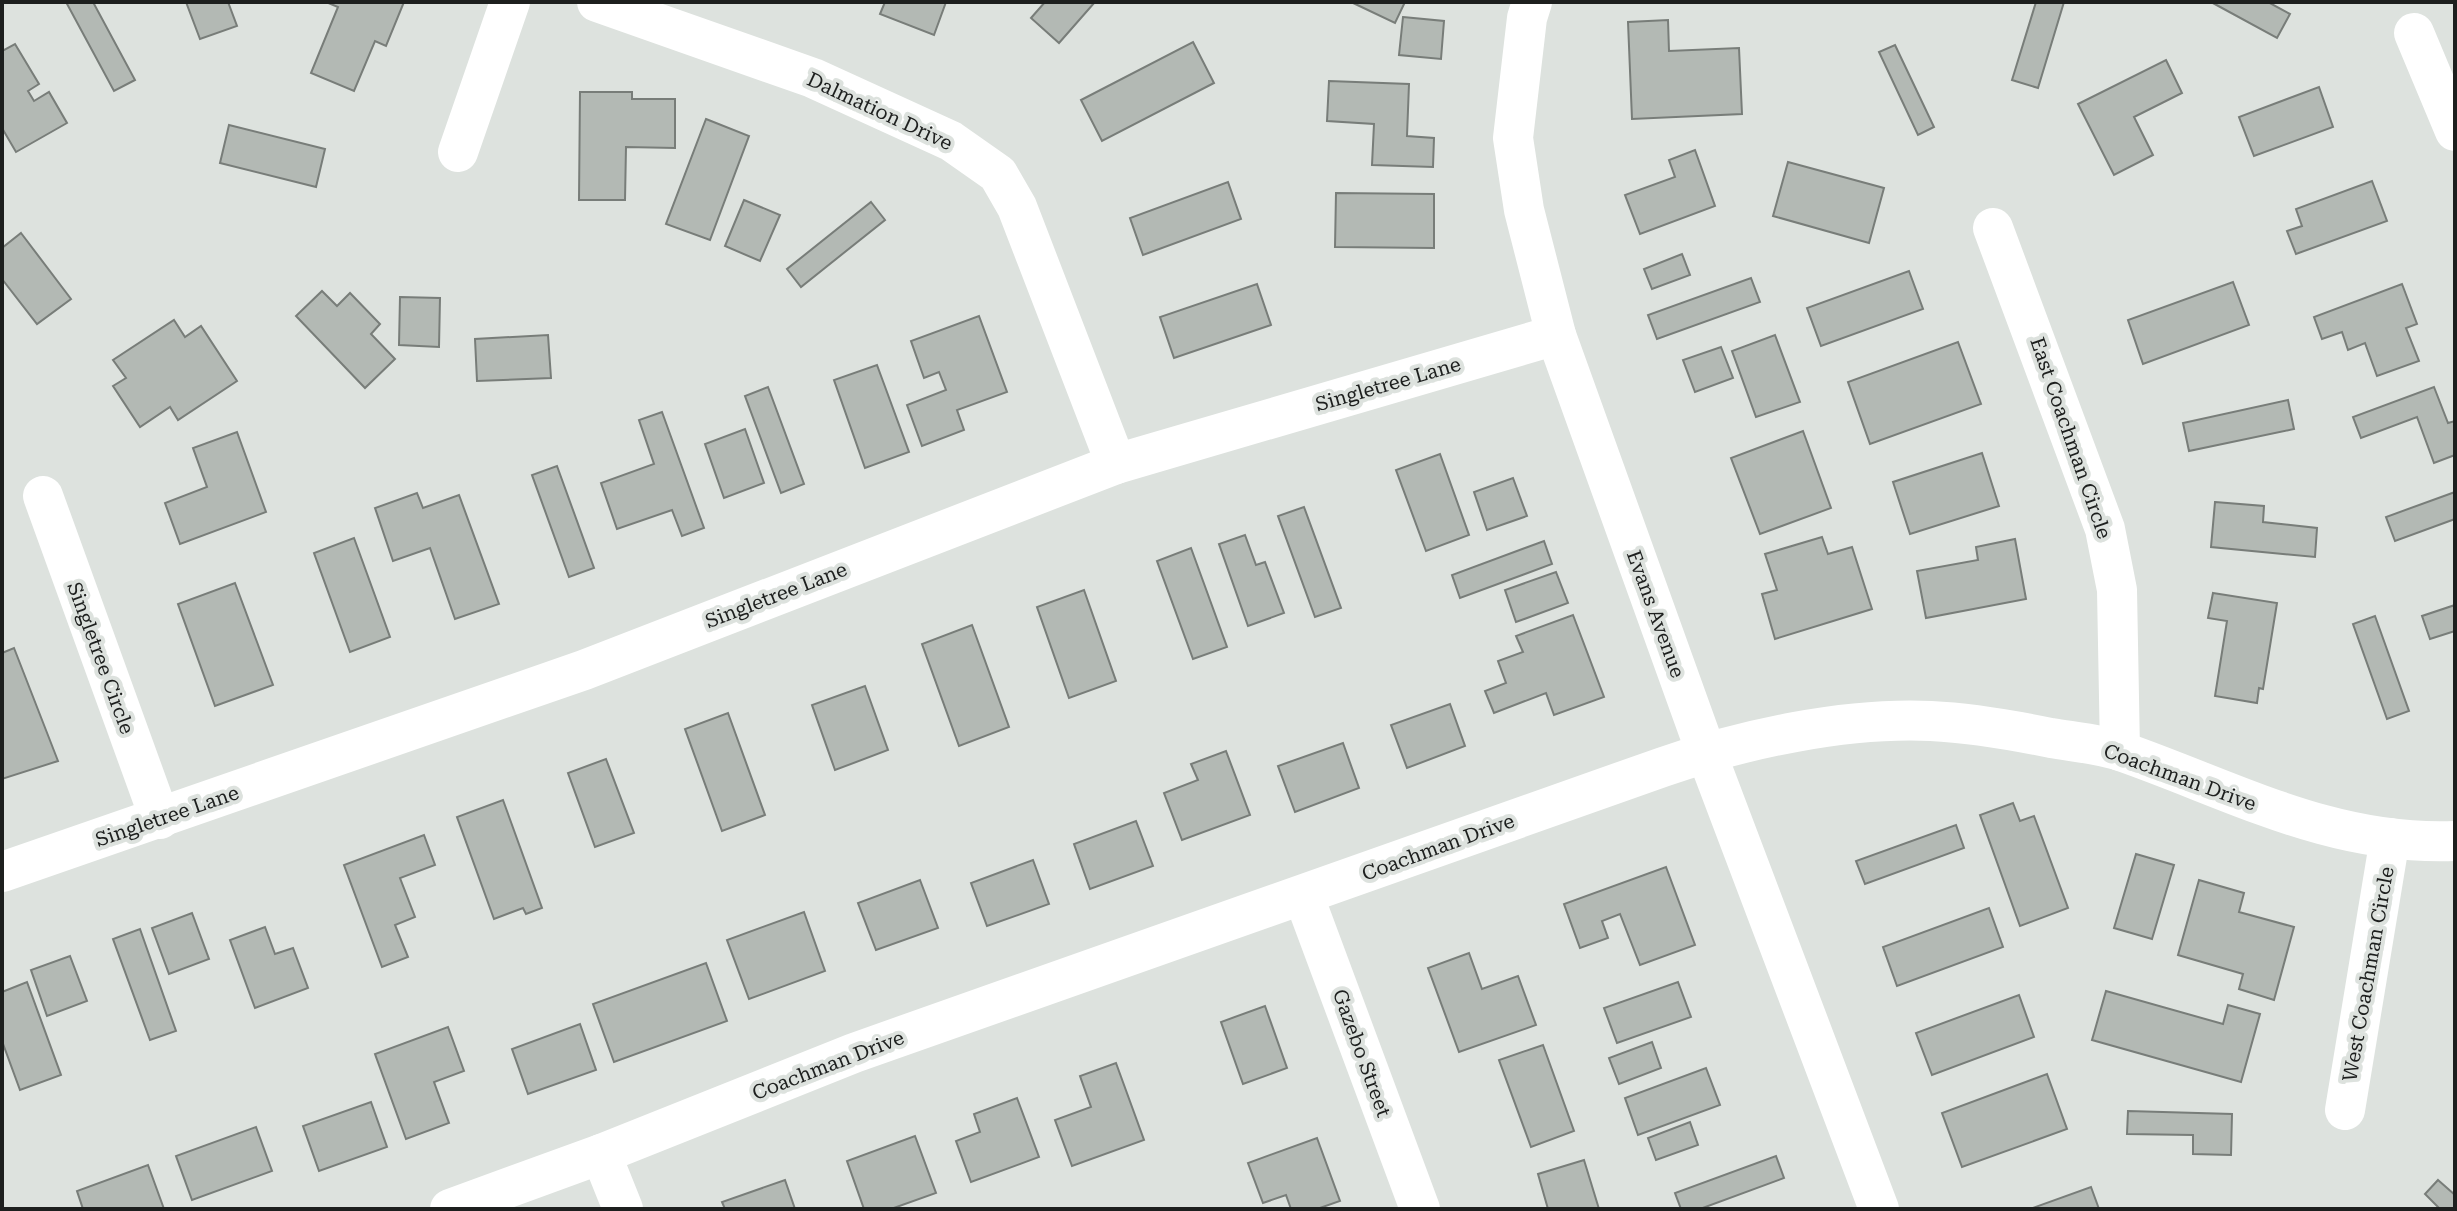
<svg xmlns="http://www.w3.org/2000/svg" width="2457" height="1211" viewBox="0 0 2457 1211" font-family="'Roboto Serif',serif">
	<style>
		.building { fill: #b3b9b4; stroke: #787d79; stroke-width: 2 }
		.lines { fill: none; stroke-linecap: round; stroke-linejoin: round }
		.minor { stroke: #fff; stroke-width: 40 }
		.labels { text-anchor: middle; stroke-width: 8; stroke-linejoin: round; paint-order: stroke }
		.street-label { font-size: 20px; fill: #1d1f1e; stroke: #dde2de }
	</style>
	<rect width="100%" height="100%" fill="#dde2de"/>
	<g class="building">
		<polygon points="66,2 93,2 135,80 114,91"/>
		<polygon points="186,2 228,2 237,26 200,39"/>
		<polygon points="326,2 404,2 386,46 375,41 354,91 311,73 338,7"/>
		<polygon points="885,2 946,2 934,35 880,14"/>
		<polygon points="1045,2 1095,2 1059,43 1031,18"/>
		<polygon points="1351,2 1405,2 1395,23"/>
		<polygon points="2036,2 2064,2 2038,88 2012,80"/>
		<polygon points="2211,2 2268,2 2290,14 2277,38"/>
		<polygon points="1403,17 1444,21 1441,59 1399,55"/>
		<polygon points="1668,20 1669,51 1739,48 1742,114 1632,119 1628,22"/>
		<polygon points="1193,42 1214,83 1102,141 1081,100"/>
		<polygon points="15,44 39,84 28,91 34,101 49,92 67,123 16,152 2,128 2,51"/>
		<polygon points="1895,45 1934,127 1918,135 1879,52"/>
		<polygon points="2166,60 2182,93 2134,117 2153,155 2114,175 2078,104"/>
		<polygon points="1329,81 1409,84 1407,136 1434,138 1433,167 1372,165 1374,124 1327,121"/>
		<polygon points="2319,87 2333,127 2254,156 2239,117"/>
		<polygon points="580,92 632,92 632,99 675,99 675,148 626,147 625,200 579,200"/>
		<polygon points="706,119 749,136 710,240 666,224"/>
		<polygon points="229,125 325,149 316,187 220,163"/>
		<polygon points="1695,150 1715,206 1640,234 1625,195 1675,177 1669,160"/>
		<polygon points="1788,162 1884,188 1869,243 1773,216"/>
		<polygon points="2372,181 2387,221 2296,254 2287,231 2302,226 2296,209"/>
		<polygon points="1228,182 1241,219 1143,255 1130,218"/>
		<polygon points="1336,193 1434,194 1434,248 1335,247"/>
		<polygon points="744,200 780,215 760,261 725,246"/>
		<polygon points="871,202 885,220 801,287 787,269"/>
		<polygon points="21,233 71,299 37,324 2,279 2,248"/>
		<polygon points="1682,254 1690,275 1652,289 1644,269"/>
		<polygon points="1909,271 1923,309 1821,346 1807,308"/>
		<polygon points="1751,278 1760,302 1657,339 1648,315"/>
		<polygon points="2233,282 2249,325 2143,364 2128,320"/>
		<polygon points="1257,284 1271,325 1174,358 1160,317"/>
		<polygon points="2402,284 2417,324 2406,328 2419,361 2377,376 2365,343 2348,350 2342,332 2322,339 2314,317"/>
		<polygon points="322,291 337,306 350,293 380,324 371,334 395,359 365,388 296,316"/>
		<polygon points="400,297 440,298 439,347 399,345"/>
		<polygon points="979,316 1007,392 957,410 964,430 922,446 907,405 946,390 939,372 924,378 911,341"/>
		<polygon points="174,320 185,337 201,326 237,381 178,420 170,407 140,427 113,386 126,378 113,360"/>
		<polygon points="548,335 551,378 477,381 475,339"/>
		<polygon points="1775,335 1800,402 1756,417 1732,351"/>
		<polygon points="1958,342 1981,404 1870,444 1848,382"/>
		<polygon points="1721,347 1733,378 1695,392 1683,360"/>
		<polygon points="877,365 909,452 865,468 834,380"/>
		<polygon points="768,387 804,484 781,493 745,396"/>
		<polygon points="2434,387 2448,423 2455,421 2455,455 2434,463 2417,417 2361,438 2353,417"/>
		<polygon points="2288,400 2294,429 2189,451 2183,423"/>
		<polygon points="662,412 704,528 682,536 672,510 617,529 601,483 654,464 639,420"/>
		<polygon points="745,429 764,483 724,498 705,444"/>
		<polygon points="1803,431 1831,508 1760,534 1731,458"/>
		<polygon points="237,432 266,512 180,544 165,503 207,487 193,448"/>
		<polygon points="1982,453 1999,506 1910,534 1893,482"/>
		<polygon points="1440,454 1469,535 1426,551 1396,470"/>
		<polygon points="557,466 594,568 569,577 532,475"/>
		<polygon points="1513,478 1527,516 1487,530 1474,492"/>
		<polygon points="2455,492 2455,519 2395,541 2386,517"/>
		<polygon points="417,493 423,508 459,495 499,604 455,619 430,548 393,561 375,508"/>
		<polygon points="2215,502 2264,506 2263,522 2317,528 2315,557 2211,547"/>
		<polygon points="1304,507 1341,608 1315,617 1278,516"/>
		<polygon points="1245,535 1256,565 1265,562 1284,613 1248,626 1219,544"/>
		<polygon points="1822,537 1828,554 1852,547 1872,609 1775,639 1762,594 1777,590 1765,554"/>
		<polygon points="354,538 390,637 350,652 314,553"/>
		<polygon points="2015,539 2026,599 1926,618 1917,571 1978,560 1976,547"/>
		<polygon points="1544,541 1552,564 1460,598 1452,575"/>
		<polygon points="1191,548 1227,647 1193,659 1157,561"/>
		<polygon points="1556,572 1568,603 1516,622 1505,590"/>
		<polygon points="235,583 273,685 215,706 178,604"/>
		<polygon points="1084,590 1116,681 1069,698 1037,607"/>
		<polygon points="2213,593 2277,603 2263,689 2259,688 2257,703 2215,696 2227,621 2208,618"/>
		<polygon points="2455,605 2455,631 2430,639 2422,616"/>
		<polygon points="1573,615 1604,697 1554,715 1546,693 1494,713 1485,691 1506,683 1498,661 1523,652 1516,636"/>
		<polygon points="2375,616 2409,711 2387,719 2353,624"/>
		<polygon points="972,625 1009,727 959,746 922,644"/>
		<polygon points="14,648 58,761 2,779 2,653"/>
		<polygon points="865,686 888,750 835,770 812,705"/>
		<polygon points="1450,704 1465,746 1407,768 1391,725"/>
		<polygon points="728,713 765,815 722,831 685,729"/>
		<polygon points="1343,743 1359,788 1295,812 1278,766"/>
		<polygon points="1226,751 1250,815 1182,840 1164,793 1198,780 1191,764"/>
		<polygon points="606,759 634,833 595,847 568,773"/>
		<polygon points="503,800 542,908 526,914 523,908 494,919 457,817"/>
		<polygon points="2013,803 2020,821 2034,816 2068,908 2020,926 1980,815"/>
		<polygon points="1136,821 1153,866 1090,889 1074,844"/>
		<polygon points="1956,825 1964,848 1865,884 1856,861"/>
		<polygon points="424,835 435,865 400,878 415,917 395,925 408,957 382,967 344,865"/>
		<polygon points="2136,854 2174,865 2152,939 2114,928"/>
		<polygon points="1033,860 1049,904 987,926 971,883"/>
		<polygon points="1666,867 1695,945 1640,965 1620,914 1602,921 1608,938 1580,948 1564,904"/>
		<polygon points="920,880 938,928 876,950 858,903"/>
		<polygon points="2199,880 2244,893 2239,912 2294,927 2274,1000 2239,989 2243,974 2178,955"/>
		<polygon points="1989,908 2003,947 1897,986 1883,947"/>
		<polygon points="804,912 825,971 749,999 727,940"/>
		<polygon points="192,913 209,959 169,974 152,928"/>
		<polygon points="265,927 275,954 293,948 308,988 255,1008 230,940"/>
		<polygon points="140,929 176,1031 150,1040 113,939"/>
		<polygon points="1469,953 1482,989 1518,976 1536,1025 1459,1052 1428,968"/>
		<polygon points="70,956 87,1001 47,1016 31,970"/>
		<polygon points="706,963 727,1021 614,1062 593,1004"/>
		<polygon points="27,982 61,1075 20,1090 2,1041 2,992"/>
		<polygon points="1678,982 1691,1017 1617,1043 1604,1008"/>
		<polygon points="2106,991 2223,1024 2228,1005 2260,1014 2241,1082 2092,1040"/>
		<polygon points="2019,995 2034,1037 1932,1075 1916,1033"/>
		<polygon points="1265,1006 1287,1068 1243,1084 1221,1022"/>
		<polygon points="580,1024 596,1070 528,1094 512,1049"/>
		<polygon points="448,1027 464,1071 434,1082 449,1123 406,1139 375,1054"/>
		<polygon points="1652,1042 1661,1068 1619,1084 1609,1058"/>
		<polygon points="1543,1045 1574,1131 1531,1147 1499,1060"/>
		<polygon points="1116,1063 1144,1140 1072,1166 1055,1120 1091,1107 1080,1076"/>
		<polygon points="1706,1068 1720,1105 1638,1135 1625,1098"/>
		<polygon points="2047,1074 2067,1129 1962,1167 1942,1113"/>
		<polygon points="1017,1098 1039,1157 971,1182 956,1141 980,1132 974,1114"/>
		<polygon points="371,1102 387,1147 319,1171 303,1126"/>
		<polygon points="2128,1111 2232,1114 2231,1155 2193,1154 2193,1135 2127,1134"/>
		<polygon points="1690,1122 1698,1145 1656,1160 1648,1138"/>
		<polygon points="256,1127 272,1171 192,1200 176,1156"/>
		<polygon points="915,1136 936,1193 891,1209 864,1209 847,1161"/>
		<polygon points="1317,1138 1340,1201 1317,1209 1291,1209 1286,1195 1263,1203 1248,1163"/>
		<polygon points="1776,1156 1784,1178 1700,1209 1681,1209 1675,1193"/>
		<polygon points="1584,1160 1599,1209 1548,1209 1538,1174"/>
		<polygon points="148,1165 164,1209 83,1209 77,1191"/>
		<polygon points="785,1180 795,1209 725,1209 722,1202"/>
		<polygon points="2438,1180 2455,1195 2455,1209 2440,1209 2425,1194"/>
		<polygon points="2091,1187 2099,1209 2030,1209"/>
	</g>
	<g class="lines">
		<g class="minor">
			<polyline points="597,2 813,78 951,141 998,174 1017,207 1116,464"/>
			<polyline points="1532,2 1527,18 1513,138 1524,210 1556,335 1706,752 1879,1209"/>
			<polyline points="2414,33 2455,131"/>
			<polyline points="458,152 510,2"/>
			<polyline points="1993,228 2105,529 2117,590 2120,751"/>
			<polyline points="43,496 160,819"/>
			<polyline points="2,872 584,670 1116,464 1556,335"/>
			<polyline points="1304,897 1420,1209"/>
			<polyline points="2345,1110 2390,838"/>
			<polyline points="601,1154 623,1209"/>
			<path d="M450,1209L601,1154L854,1053L1663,767C1743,739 1846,717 1931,721C1972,723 2012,730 2051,738C2075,742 2101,744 2123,752C2234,791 2332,846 2455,841"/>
		</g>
	</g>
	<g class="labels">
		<g class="street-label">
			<text transform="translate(880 111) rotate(25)" y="7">Dalmation Drive</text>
			<text transform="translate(1388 384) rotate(-16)" y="7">Singletree Lane</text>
			<text transform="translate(2071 438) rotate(71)" y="7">East Coachman Circle</text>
			<text transform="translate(776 595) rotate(-21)" y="7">Singletree Lane</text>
			<text transform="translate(1656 614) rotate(70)" y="7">Evans Avenue</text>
			<text transform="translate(101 658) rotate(70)" y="7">Singletree Circle</text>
			<text transform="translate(2180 777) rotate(20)" y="7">Coachman Drive</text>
			<text transform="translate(167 816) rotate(-19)" y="7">Singletree Lane</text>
			<text transform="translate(1438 847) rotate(-20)" y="7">Coachman Drive</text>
			<text transform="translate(2368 974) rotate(-80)" y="7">West Coachman Circle</text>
			<text transform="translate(1362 1053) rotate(70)" y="7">Gazebo Street</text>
			<text transform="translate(828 1065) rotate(-21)" y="7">Coachman Drive</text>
		</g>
	</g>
	<rect width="2457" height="1211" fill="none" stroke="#1d1f1e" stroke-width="8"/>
</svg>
